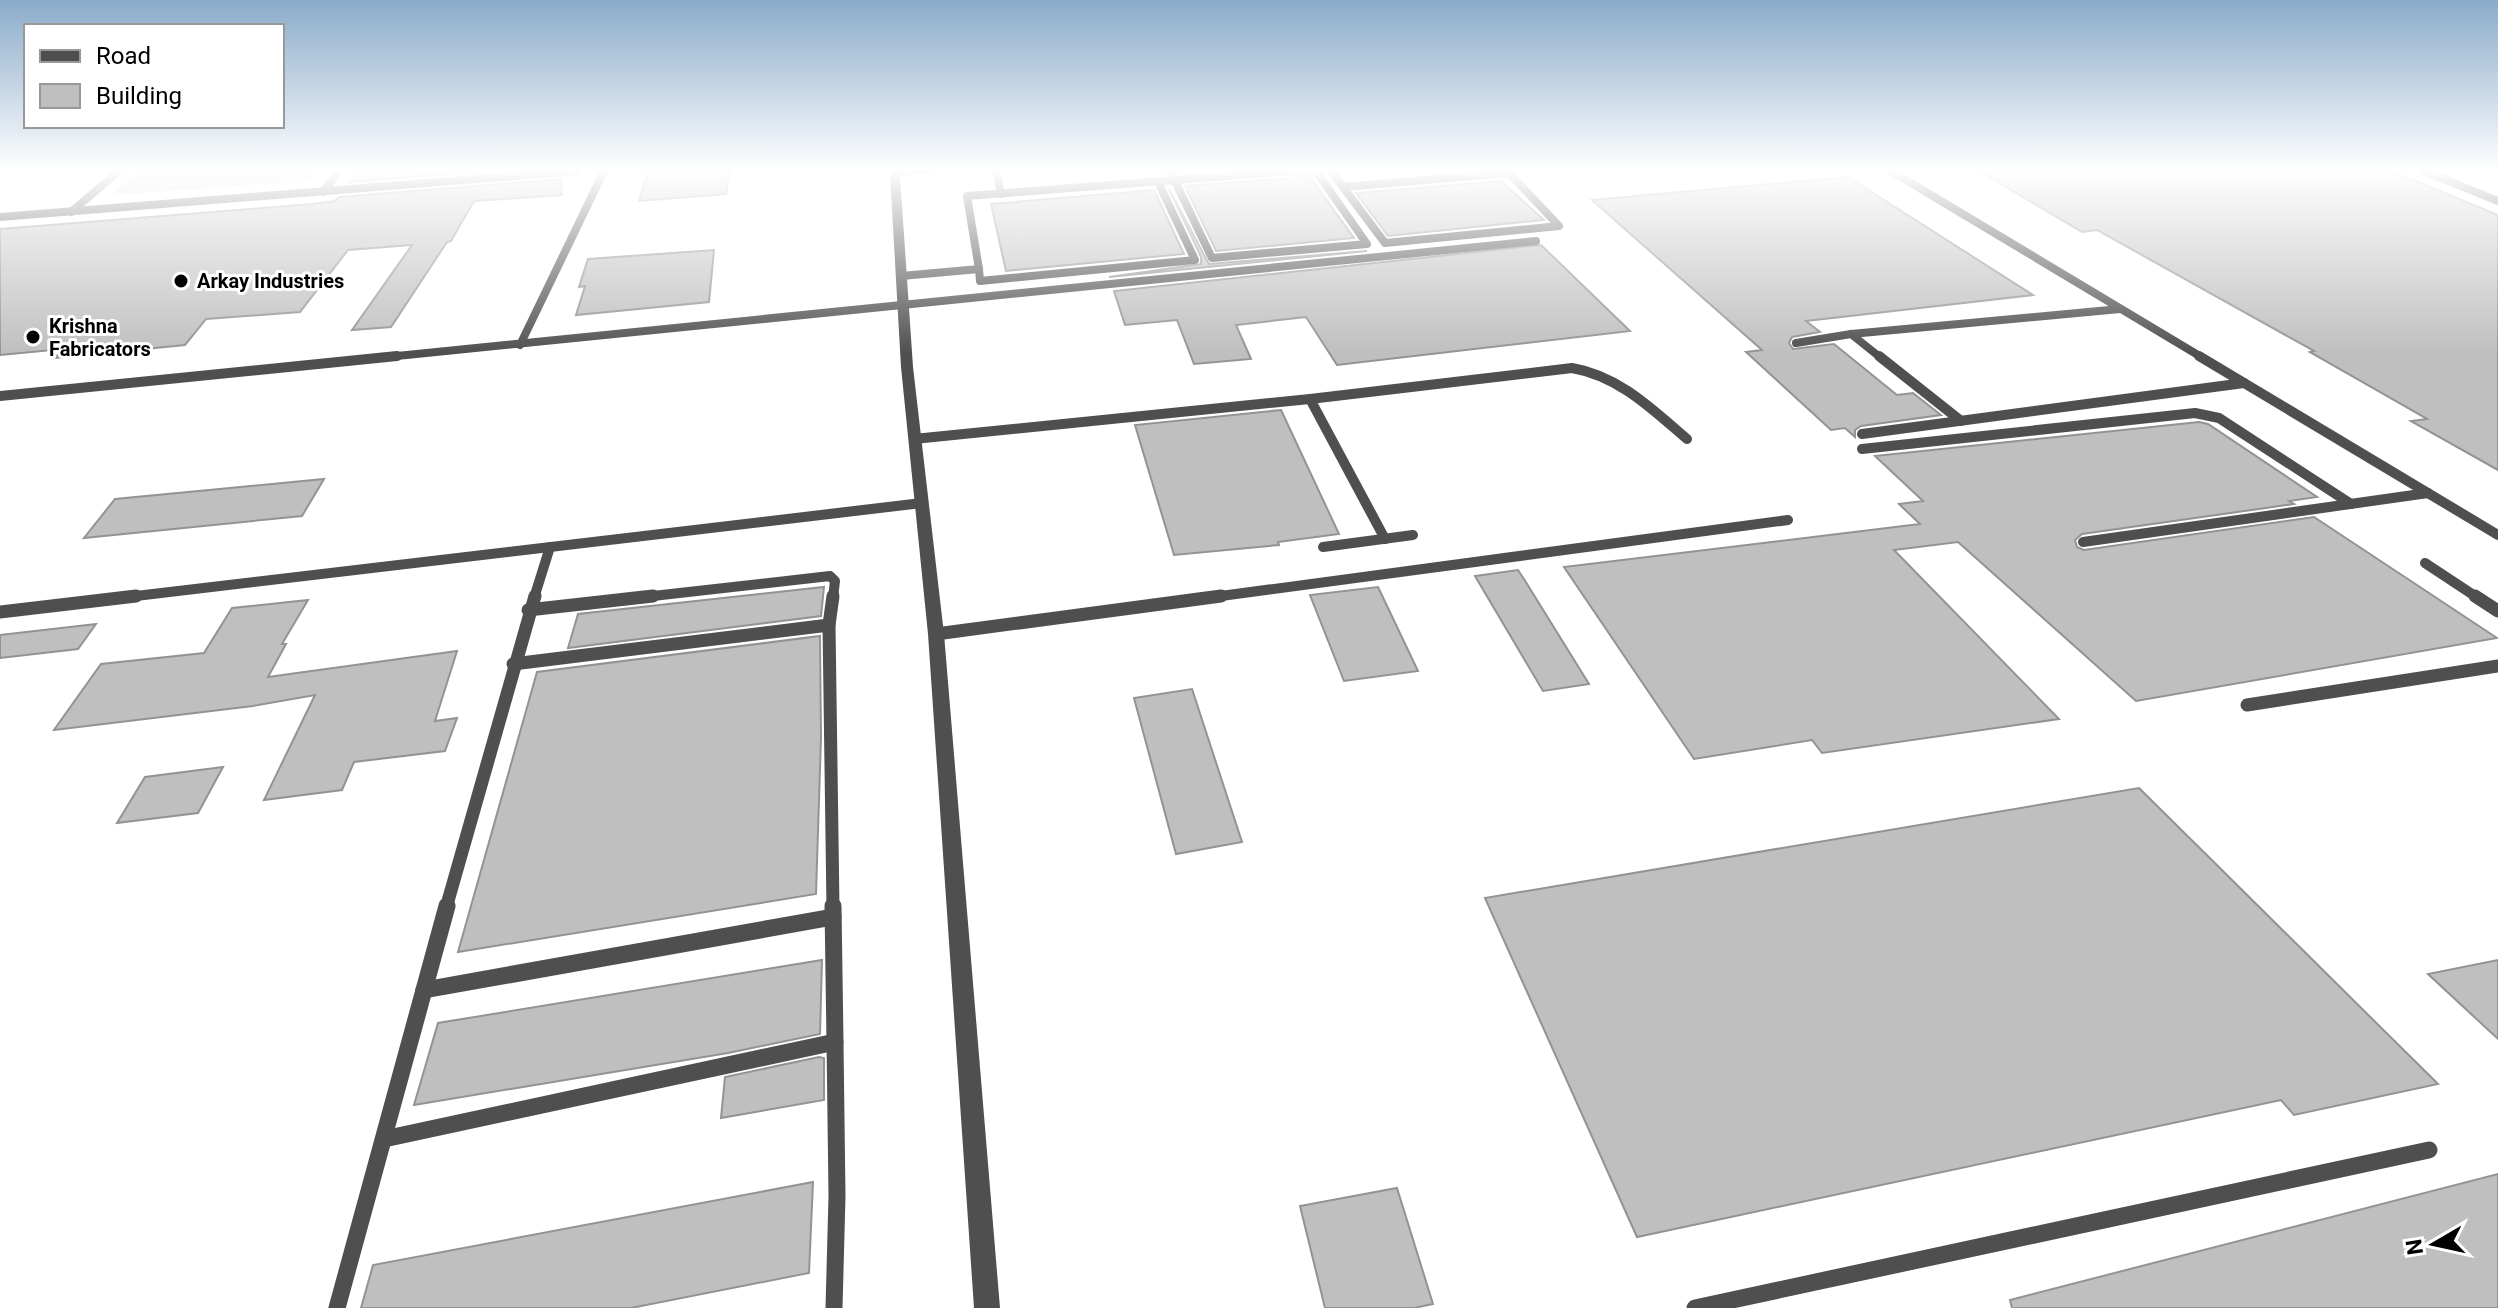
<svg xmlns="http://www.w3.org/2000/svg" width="2498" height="1308" viewBox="0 0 2498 1308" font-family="Roboto,sans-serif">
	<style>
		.green { fill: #d6d6d6 }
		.building { fill: #bfbfbf; stroke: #939393; stroke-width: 2 }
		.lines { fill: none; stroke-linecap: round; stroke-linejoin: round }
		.lane-far3 { stroke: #4f4f4f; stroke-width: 8 }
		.lane-far2 { stroke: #4f4f4f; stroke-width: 10 }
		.lane-far1 { stroke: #4f4f4f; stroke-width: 13 }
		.lane { stroke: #4f4f4f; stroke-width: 17 }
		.street { fill: #4f4f4f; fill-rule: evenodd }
		.poi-dot { fill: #000; stroke: #fff; stroke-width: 3 }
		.labels { text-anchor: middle; stroke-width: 6; stroke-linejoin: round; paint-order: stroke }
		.far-poi-label { font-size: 20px; font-weight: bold; fill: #000; stroke: #fff; text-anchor: start }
	</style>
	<rect width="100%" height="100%" fill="#fff"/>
	<polygon class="green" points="138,171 316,171 308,181 111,195"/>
	<g class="building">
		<polygon points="359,171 485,171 350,182"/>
		<polygon points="648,171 730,171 726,194 639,201"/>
		<polygon points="1979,171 2392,171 2498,215 2498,470 2411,421 2427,419 2310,352 2314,351 2097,230 2082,232"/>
		<polygon points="1307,173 1354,238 1216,251 1185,186 1293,178"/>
		<polygon points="1848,177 2033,295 1806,321 1820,332 1792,337 1789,343 1793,349 1834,344 1897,395 1913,393 1941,415 1861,426 1855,430 1855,437 1845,428 1831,430 1746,352 1762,350 1592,200"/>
		<polygon points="561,179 562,195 474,201 451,241 447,242 391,327 352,330 412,245 348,250 300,312 206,319 185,345 55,358 63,349 0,355 0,229 312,204 335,201 339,197"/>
		<polygon points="1501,181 1544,220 1388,236 1356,193"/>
		<polygon points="1169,189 1209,264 1367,251 1109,277 1201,264 1201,257"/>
		<polygon points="1154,190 1184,254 1006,271 991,204"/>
		<polygon points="1541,245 1630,331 1337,365 1306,317 1236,325 1251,359 1194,364 1177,320 1125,325 1114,291"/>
		<polygon points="714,250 709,302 576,315 585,286 579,287 588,259"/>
		<polygon points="1281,410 1339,534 1278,542 1279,545 1174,555 1135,425"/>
		<polygon points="2199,422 2208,424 2317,497 2289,501 2294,504 2082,534 2075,540 2077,547 2084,550 2314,517 2497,638 2136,701 1958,542 1894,550 2059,719 1822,753 1812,740 1694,759 1564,567 1920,524 1899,504 1923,501 1875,456"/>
		<polygon points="324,479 302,516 84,538 115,499"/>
		<polygon points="1518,570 1524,579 1589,684 1543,691 1475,576"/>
		<polygon points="824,587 821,616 568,648 578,614"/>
		<polygon points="1378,587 1418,671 1344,681 1310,595"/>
		<polygon points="308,600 282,644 286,644 268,677 457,651 435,721 457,718 445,751 354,762 342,790 264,800 315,695 253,706 54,730 101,664 204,653 232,608"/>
		<polygon points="96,624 78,649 0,658 0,635"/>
		<polygon points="820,636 821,737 816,894 458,952 537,672"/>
		<polygon points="1192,689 1242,842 1176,854 1134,698"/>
		<polygon points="223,767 198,813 117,823 145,777"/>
		<polygon points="2139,788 2438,1084 2294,1115 2281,1100 1637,1237 1485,898"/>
		<polygon points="822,960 820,1034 728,1053 414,1105 438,1023"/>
		<polygon points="2498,960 2498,1039 2428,974"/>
		<polygon points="819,1057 824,1058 824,1100 721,1118 725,1077"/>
		<polygon points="2498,1174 2498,1308 2012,1308 2010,1300"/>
		<polygon points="813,1182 809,1273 631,1308 361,1308 373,1265"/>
		<polygon points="1397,1188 1433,1304 1414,1308 1325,1308 1300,1206"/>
	</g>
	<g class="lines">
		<g class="lane-far3">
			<polyline points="996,171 1001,194"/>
			<polyline points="1170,171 1212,258 1367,244 1316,171"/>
			<polyline points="1331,171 1343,187"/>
			<polyline points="1891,171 2203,358"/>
			<polyline points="2424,171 2498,201"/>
			<polygon points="1509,173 1559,226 1385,243 1343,187"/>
			<polyline points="323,192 339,171"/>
			<polyline points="71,212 119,171"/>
			<polyline points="0,217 577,171"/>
			<polyline points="979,269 980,281 1195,260 1158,182"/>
			<polyline points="901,276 979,269 967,196 1292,171"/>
			<polyline points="1851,334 1881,358"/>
			<polyline points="1796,343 1851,334 2120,309"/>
			<polyline points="520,345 604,171"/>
			<polyline points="377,358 1536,241"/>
		</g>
		<g class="lane-far2">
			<polyline points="1879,356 1961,421"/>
			<polyline points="2199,356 2498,535"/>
			<polyline points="0,396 397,356"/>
			<polyline points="1310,399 1385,539"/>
			<polyline points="1862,434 2244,383"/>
			<path d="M914,439L1310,399L1572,368C1619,376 1652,409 1687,439"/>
			<polyline points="1862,449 2195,413 2219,418 2351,504"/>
			<polyline points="2083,542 2428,493"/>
			<polyline points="1323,547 1413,535"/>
			<polyline points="2425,563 2478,598"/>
			<polyline points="119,598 922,503"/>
			<polyline points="534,598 550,547"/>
			<polyline points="635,598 830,576 835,581 833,598"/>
			<polyline points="1206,598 1788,520"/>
		</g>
		<g class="lane-far1">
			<polyline points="2475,596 2498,611"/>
			<polyline points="528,610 653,596"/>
			<polyline points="0,612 136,596"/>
			<polyline points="829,625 833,596"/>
			<polyline points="936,634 1221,596"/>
			<polyline points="513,664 829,625 833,908"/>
			<polyline points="2247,705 2498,666"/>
			<polyline points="446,908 535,596"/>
		</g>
		<g class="lane">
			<polyline points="424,990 833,917"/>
			<polyline points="384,1139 835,1042 833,906"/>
			<polyline points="337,1308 447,906"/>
			<polyline points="834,1308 837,1196 835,1042"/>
			<polyline points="1695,1308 2429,1150"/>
		</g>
		<polygon class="street" points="895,171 947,171 900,176 913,367 944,634 1000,1308 974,1308 928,634 901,367 890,174"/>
	</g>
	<linearGradient id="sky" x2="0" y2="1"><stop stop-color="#8aabca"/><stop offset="0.48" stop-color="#fff"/><stop offset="1" stop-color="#fff" stop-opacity="0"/></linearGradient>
	<rect width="2498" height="354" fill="url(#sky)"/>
	<g class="poi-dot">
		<circle cx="181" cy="281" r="8"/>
		<circle cx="33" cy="337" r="8"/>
	</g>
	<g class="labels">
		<g class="far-poi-label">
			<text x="197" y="288">Arkay Industries</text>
			<text x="49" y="333">Krishna<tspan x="49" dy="23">Fabricators</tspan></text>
		</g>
	</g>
	<rect x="24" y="24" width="260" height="104" fill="#ffffff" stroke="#999999" stroke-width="2"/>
	<rect x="40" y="50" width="40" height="12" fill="#4f4f4f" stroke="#999999" stroke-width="2"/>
	<text x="96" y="64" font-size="24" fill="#000000">Road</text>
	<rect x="40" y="84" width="40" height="24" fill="#bfbfbf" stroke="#999999" stroke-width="2"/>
	<text x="96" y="104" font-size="24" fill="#000000">Building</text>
	<g transform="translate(2434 1244) rotate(261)" stroke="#ffffff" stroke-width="6" paint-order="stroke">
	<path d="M0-6L14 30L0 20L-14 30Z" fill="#000000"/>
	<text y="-12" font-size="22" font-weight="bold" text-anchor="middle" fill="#000000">N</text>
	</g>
</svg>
